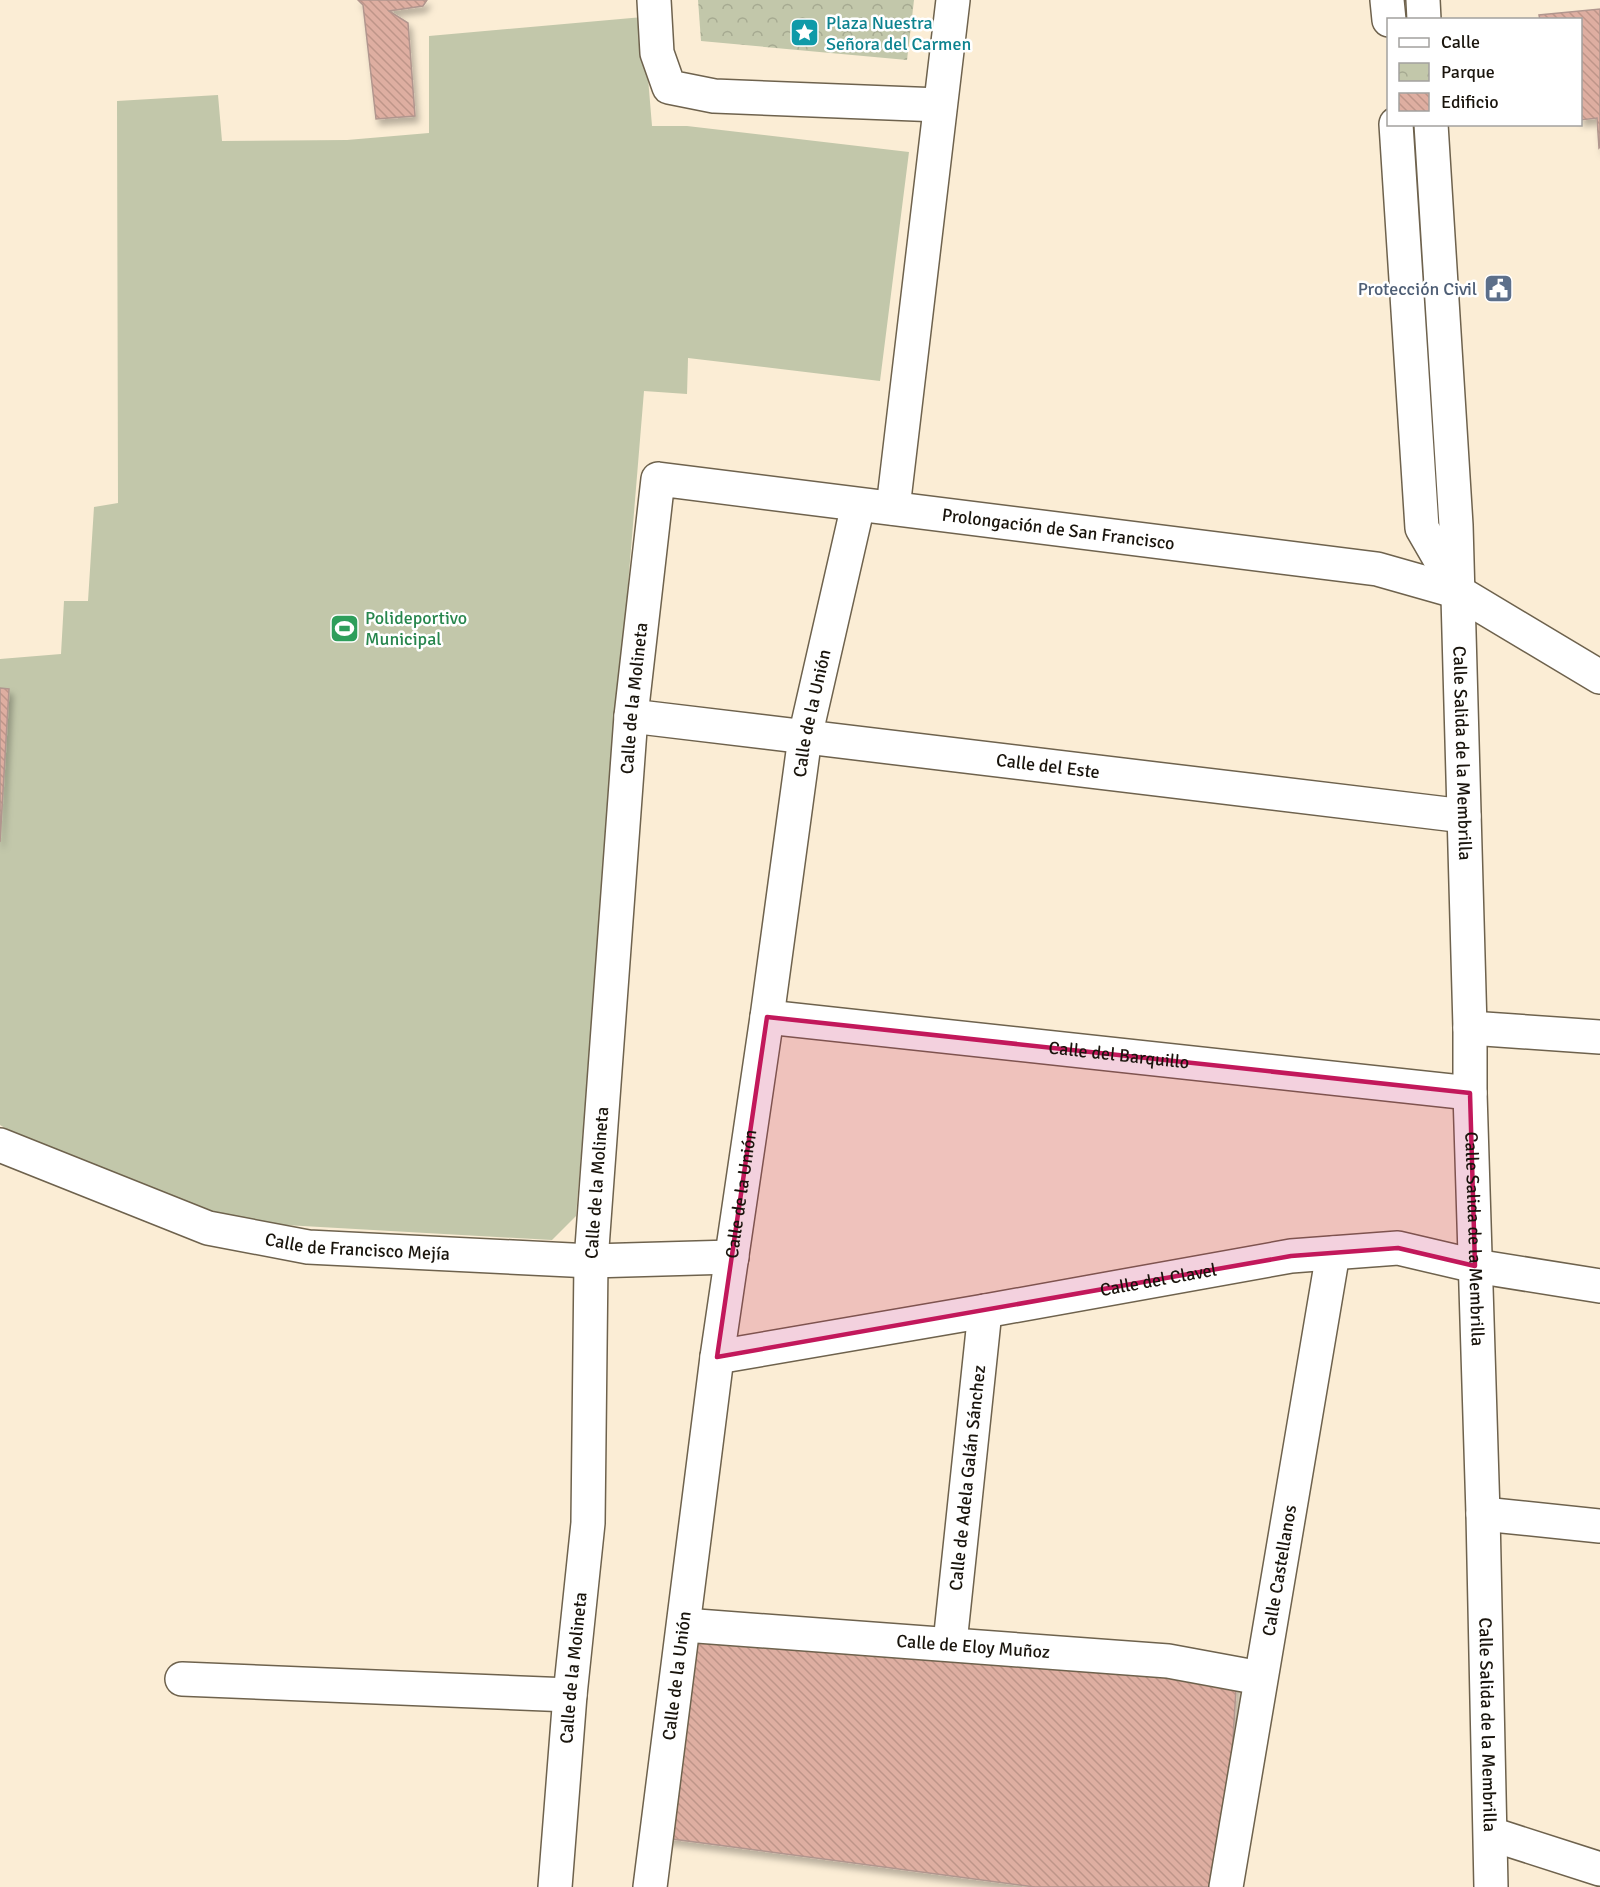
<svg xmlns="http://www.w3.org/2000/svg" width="1600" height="1887" viewBox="0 0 1600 1887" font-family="Signika,sans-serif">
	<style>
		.park { fill: url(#park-crowns) }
		.garden { fill: #c2c7aa }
		.building { fill: url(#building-back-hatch); stroke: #b1968e; stroke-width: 1.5; filter: url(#shadow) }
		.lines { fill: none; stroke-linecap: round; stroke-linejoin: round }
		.minor-casing { stroke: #6e624d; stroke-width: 36 }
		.minor { stroke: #fff; stroke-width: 33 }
		.marked { fill: #c2185b; fill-opacity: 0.2; stroke: #c2185b; stroke-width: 4.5; stroke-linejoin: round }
		.labels { text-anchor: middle; stroke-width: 5; stroke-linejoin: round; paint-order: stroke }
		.culture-label { font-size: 18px; fill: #0d838f; stroke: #fff; text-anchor: start }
		.service-label { font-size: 18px; fill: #4e5e75; stroke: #fff; text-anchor: end }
		.street-label { font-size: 18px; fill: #19140c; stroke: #fff }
		.leisure-label { font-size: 18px; fill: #27864d; stroke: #fff; text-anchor: start }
	</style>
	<defs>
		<pattern id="park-crowns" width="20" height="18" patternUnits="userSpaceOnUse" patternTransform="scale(1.5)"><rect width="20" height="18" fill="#c2c7aa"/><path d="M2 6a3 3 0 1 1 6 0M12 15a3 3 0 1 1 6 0" fill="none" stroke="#a6aa91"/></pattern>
		<pattern id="building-back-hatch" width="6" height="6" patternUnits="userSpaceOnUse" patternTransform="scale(1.5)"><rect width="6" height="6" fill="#deaea1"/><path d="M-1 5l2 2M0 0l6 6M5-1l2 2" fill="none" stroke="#be9589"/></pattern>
		<filter id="shadow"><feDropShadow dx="3.5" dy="6" stdDeviation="3" flood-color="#0004"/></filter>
	</defs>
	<rect width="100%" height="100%" fill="#fbedd5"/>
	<polygon class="park" points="698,0 914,0 907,60 701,41"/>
	<polygon class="garden" points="643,17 652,126 687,126 909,152 880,381 688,358 687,394 644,391 576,1216 552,1240 232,1222 38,1148 0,1125 0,659 61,654 64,601 88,601 94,507 118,503 117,101 218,95 222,141 347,140 429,133 429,36"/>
	<g class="building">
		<polygon points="358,0 427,0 423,6 389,11 408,23 415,116 376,119 363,5"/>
		<polygon points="1600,9 1600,147 1599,148 1597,118 1580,120 1580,20 1540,20 1539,15"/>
		<polygon points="0,688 9,689 0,842"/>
		<polygon points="684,1625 1237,1673 1224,1887 1035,1887 657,1837"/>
	</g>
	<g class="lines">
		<defs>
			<g id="minor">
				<polyline points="654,0 657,53 669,87 714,96 940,105"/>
				<polyline points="1387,0 1389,20"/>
				<polyline points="1423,0 1424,20"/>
				<polyline points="1396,124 1422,528 1456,587"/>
				<path id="s1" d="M1431,124L1456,525L1470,1028V1093L1483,1514L1491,1887"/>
				<polyline points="893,508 953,0"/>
				<path id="s2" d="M631,716L1464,816"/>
				<path id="s3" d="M767,1017L1470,1093"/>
				<polyline points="1470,1028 1600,1037"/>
				<path id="s4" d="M0,1145L208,1228L308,1247L591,1261L732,1257"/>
				<path id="s5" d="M717,1357L985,1311L1291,1256L1398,1248L1475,1266L1600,1286"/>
				<polyline points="1483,1514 1600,1526"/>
				<path id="s6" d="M684,1625L1168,1661L1260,1678"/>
				<path id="s7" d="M950,1643L985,1311"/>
				<polyline points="182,1679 570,1695"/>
				<polyline points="1491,1834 1600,1869"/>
				<path id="s8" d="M555,1887L570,1695L588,1523L591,1261L631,716L658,479L1377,569L1458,592L1600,677"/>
				<path id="s9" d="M650,1887L717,1357L767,1017L805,737L858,505"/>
				<path id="s10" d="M1226,1887L1333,1253"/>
			</g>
		</defs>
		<use href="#minor" class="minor-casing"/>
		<use href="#minor" class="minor"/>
	</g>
	<path class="marked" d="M767,1017L1470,1093L1475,1266L1398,1248L1291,1256L717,1357Z"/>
	<defs>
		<symbol id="sight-square" viewBox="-11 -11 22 22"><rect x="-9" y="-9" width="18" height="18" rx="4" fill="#0f9aa8" stroke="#fff"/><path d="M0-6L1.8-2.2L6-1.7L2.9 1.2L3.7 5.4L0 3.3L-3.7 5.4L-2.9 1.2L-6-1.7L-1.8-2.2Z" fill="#fff"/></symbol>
		<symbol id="civic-square" viewBox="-11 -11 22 22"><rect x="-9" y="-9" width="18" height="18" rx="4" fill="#5c6f8a" stroke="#fff"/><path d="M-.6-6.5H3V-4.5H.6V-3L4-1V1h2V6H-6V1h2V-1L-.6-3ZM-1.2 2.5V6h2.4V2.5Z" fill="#fff"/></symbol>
		<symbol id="stadium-square" viewBox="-11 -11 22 22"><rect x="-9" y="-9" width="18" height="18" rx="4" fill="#2e9e5b" stroke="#fff"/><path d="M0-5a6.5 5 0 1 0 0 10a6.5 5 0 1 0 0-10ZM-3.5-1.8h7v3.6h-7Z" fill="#fff"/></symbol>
	</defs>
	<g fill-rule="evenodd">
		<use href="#sight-square" x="788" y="16" width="33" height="33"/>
		<use href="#civic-square" x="1482" y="272" width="33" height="33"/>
		<use href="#stadium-square" x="328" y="612" width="33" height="33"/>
	</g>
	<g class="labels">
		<g class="culture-label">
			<text x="826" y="29">Plaza Nuestra<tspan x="826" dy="21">Señora del Carmen</tspan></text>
		</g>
		<g class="service-label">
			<text x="1477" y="295">Protección Civil</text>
		</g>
		<g class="street-label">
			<text dy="6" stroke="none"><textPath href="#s8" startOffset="1816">Prolongación de San Francisco</textPath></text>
			<text dy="6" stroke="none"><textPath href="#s8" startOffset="1192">Calle de la Molineta</textPath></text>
			<text dy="6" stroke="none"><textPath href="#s9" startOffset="1185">Calle de la Unión</textPath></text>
			<text dy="6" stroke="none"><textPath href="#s1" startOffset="630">Calle Salida de la Membrilla</textPath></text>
			<text dy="6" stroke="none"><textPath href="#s2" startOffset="420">Calle del Este</textPath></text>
			<text dy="6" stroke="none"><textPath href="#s3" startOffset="354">Calle del Barquillo</textPath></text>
			<text dy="6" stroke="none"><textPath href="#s8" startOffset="706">Calle de la Molineta</textPath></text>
			<text dy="6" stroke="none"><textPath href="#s9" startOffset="699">Calle de la Unión</textPath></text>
			<text dy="6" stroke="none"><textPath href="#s1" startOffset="1116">Calle Salida de la Membrilla</textPath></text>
			<text dy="6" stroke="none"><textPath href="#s4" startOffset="375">Calle de Francisco Mejía</textPath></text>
			<text dy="6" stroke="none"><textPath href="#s5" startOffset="448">Calle del Clavel</textPath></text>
			<text dy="6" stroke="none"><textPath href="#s7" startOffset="166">Calle de Adela Galán Sánchez</textPath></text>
			<text dy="6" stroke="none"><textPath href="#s10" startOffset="321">Calle Castellanos</textPath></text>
			<text dy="6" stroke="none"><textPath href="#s6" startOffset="290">Calle de Eloy Muñoz</textPath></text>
			<text dy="6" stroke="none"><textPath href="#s8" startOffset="220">Calle de la Molineta</textPath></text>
			<text dy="6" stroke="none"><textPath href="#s9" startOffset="213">Calle de la Unión</textPath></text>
			<text dy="6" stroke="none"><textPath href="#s1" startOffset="1602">Calle Salida de la Membrilla</textPath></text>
		</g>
		<g class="leisure-label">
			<text x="365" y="624">Polideportivo<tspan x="365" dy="21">Municipal</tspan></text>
		</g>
	</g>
	<rect x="1387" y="18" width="195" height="108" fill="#ffffff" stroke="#a3a19e" stroke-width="1.5"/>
	<rect x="1399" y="38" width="30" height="9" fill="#ffffff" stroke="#a3a19e" stroke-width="1.5"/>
	<text x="1441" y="48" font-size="18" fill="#19140c">Calle</text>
	<rect x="1399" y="63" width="30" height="18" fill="url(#park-crowns)" stroke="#a3a19e" stroke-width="1.5"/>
	<text x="1441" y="78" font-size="18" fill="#19140c">Parque</text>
	<rect x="1399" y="93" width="30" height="18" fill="url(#building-back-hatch)" stroke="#a3a19e" stroke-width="1.5"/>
	<text x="1441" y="108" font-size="18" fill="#19140c">Edificio</text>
</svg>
